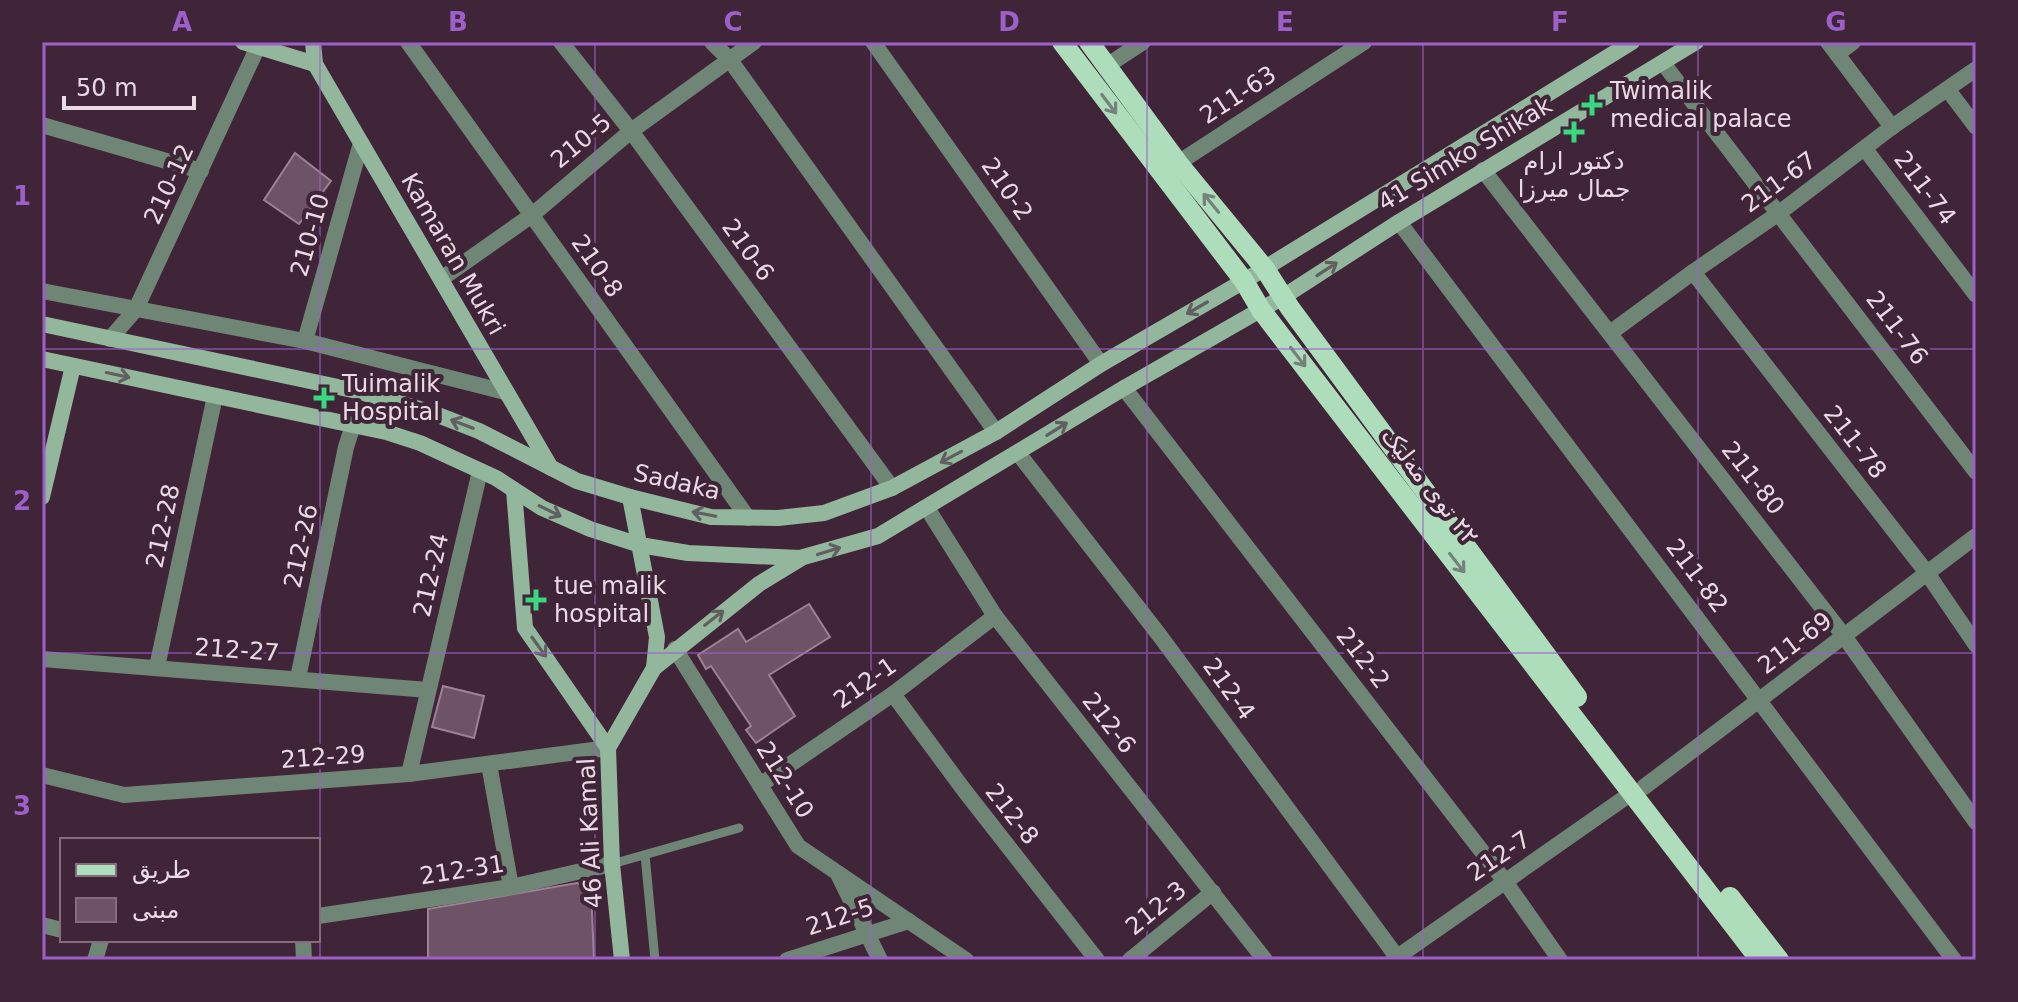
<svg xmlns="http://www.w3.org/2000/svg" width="2018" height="1002" viewBox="0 0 2018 1002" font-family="'DejaVu Sans','Noto Naskh Arabic',sans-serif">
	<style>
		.building { fill: #6e5265; stroke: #9f8195; stroke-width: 2 }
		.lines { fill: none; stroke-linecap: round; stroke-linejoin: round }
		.lane { stroke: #6f8575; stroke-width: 9 }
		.street { stroke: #6f8575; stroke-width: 16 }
		.secondary { stroke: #93b79d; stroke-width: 16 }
		.primary { stroke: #aeddbb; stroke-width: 20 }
		.oneway { stroke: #768179 }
		.oneway2 { stroke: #615f60 }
		.grid { fill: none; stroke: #9d60ca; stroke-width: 2; stroke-opacity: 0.55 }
		.poi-dot { fill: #39d87f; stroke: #3f2537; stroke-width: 3 }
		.labels { text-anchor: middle; stroke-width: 8; stroke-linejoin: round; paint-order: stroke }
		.poi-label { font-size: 24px; fill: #ebdae5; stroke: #3f2537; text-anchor: start }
		.street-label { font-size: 24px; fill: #ebdae5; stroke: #3f2537 }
		.neatline { fill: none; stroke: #9d60ca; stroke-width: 3 }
		.grid-label { font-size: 26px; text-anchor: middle; font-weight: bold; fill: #9d60ca }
	</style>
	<rect width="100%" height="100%" fill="#3f2537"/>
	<g class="building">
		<polygon points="295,153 331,181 299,224 264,200"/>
		<polygon points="809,604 830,637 769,675 795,716 756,743 746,730 751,726 711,666 706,669 698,655 738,629 746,642"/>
		<polygon points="443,686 484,696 474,738 432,727"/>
		<polygon points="577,883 591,889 594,960 428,960 428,909"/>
	</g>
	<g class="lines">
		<g class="lane">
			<polyline points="645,855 655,960"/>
			<polyline points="612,864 739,828"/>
		</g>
		<g class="street">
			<polyline points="408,42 748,518"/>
			<polyline points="561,42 631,131 892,488"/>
			<polyline points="712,42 730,60 996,432"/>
			<polyline points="873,42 1101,364"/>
			<polyline points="1828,42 1892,127"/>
			<polyline points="1837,54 1853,42"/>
			<polyline points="1663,63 1976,472"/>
			<polyline points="1108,65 1143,42"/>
			<polyline points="1948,90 1976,127"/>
			<polyline points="42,125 201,171"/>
			<polyline points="1865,149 1976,295"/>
			<polyline points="1178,163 1364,42"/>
			<polyline points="1483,170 1844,636 1976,822"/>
			<polyline points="1399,222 1954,960"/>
			<polyline points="1693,272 1927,573 1976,645"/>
			<polyline points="441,279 532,215 631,131 754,42"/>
			<polyline points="42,291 305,341 505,392"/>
			<polyline points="1610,333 1693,272 1779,213 1892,127 1976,69"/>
			<polyline points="110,339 136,309 260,42"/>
			<polyline points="305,341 361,143"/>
			<polyline points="1124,388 1504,880 1560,960"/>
			<polyline points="1018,453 1160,636 1397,957"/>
			<polyline points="927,508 995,616 1265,960"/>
			<polyline points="675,649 798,846 966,960"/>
			<polyline points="42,659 428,690"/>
			<polyline points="157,667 215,396"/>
			<polyline points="298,678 346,447 353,425"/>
			<polyline points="893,694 964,790 1097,960"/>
			<polyline points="489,764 511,887"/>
			<polyline points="409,774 480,471"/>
			<polyline points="42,775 124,795 409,774 608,748"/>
			<polyline points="760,785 893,694 995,616"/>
			<polyline points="1644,787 1976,536"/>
			<polyline points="838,874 880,960"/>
			<polyline points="318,916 511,887 612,864"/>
			<polyline points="42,925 62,930"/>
			<polyline points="303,940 304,960"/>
			<polyline points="95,960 101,940"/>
			<polyline points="787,960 909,921"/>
			<polyline points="1130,960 1213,892"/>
			<polyline points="1393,960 1633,792"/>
		</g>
		<g class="secondary">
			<polyline points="243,42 315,64"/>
			<polyline points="313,42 315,64 551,468"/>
			<polyline points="42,324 357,391 430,412 479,431 577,481 630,497 711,517 778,518 824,513 892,488 996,432 1101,364 1244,281 1632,42"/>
			<polyline points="42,359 386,432 420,443 496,478 542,508 590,529 640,545 688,553 800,558 878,536 1124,388 1283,297 1399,222 1696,42"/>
			<polyline points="514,490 525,628 608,748"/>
			<polyline points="42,497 73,366"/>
			<polyline points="654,668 759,584 800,559"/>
			<polyline points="622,960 612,864 608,748 654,668 657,637 630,497"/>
		</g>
		<g class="primary">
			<polyline points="1062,42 1244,281 1261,310 1760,960"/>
			<polyline points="1089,42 1178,163 1265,269 1290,308 1577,697"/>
			<polyline points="1730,897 1779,960"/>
		</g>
	</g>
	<defs><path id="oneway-shaft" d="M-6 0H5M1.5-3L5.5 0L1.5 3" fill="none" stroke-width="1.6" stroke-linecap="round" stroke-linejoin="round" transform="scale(2)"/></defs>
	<g class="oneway">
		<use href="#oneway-shaft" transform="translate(1109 104) rotate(53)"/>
		<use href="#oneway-shaft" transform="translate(1211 203) rotate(-129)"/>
		<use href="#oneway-shaft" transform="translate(1298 357) rotate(52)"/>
		<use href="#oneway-shaft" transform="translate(1457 563) rotate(52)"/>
	</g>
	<g class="oneway2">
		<use href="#oneway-shaft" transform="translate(1327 269) rotate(-33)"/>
		<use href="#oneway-shaft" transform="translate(1197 308) rotate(150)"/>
		<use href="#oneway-shaft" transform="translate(118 375) rotate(12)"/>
		<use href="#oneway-shaft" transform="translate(462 424) rotate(-159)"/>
		<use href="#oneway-shaft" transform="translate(1057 429) rotate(-32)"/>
		<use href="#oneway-shaft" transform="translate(951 457) rotate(152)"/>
		<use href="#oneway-shaft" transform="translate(550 511) rotate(26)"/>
		<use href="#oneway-shaft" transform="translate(704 514) rotate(-169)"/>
		<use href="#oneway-shaft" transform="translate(829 551) rotate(-17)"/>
		<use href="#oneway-shaft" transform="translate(714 618) rotate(-38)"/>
		<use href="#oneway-shaft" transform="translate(539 647) rotate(54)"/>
	</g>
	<path class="grid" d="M320,42V960M595,42V960M871,42V960M1147,42V960M1423,42V960M1698,42V960M42,349H1976M42,653H1976"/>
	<g class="poi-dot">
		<path d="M1588 93h8v8h8v8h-8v8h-8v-8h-8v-8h8z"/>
		<path d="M1570 120h8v8h8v8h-8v8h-8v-8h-8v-8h8z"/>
		<path d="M320 386h8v8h8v8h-8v8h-8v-8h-8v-8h8z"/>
		<path d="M532 588h8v8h8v8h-8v8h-8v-8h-8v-8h8z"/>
	</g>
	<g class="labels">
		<g class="poi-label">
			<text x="1610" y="99">Twimalik<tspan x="1610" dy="28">medical palace</tspan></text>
			<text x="1574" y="169" text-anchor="middle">دكتور ارام<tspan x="1574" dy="28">جمال ميرزا</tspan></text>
			<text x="342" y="392">Tuimalik<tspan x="342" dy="28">Hospital</tspan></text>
			<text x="554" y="594">tue malik<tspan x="554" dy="28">hospital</tspan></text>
		</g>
		<g class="street-label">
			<text transform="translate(1238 95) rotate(-33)" y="8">211-63</text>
			<text transform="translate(581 141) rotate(-40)" y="8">210-5</text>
			<text transform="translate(1465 154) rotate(-31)" y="8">41 Simko Shikak</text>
			<text transform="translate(1779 182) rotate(-36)" y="8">211-67</text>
			<text transform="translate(169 184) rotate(-65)" y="8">210-12</text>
			<text transform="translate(1925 188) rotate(53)" y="8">211-74</text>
			<text transform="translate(1007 189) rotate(55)" y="8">210-2</text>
			<text transform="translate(310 235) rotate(-74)" y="8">210-10</text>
			<text transform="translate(748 250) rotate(54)" y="8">210-6</text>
			<text transform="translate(453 254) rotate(60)" y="8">Kamaran Mukri</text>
			<text transform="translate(597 266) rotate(55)" y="8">210-8</text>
			<text transform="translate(1897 328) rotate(53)" y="8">211-76</text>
			<text transform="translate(1855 442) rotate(52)" y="8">211-78</text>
			<text transform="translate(1753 478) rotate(52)" y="8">211-80</text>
			<text transform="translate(677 482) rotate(13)" y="8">Sadaka</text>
			<text transform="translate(1430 486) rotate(52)" y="8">٢٢ توی مەلیک</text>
			<text transform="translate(163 526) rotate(-78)" y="8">212-28</text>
			<text transform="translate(301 546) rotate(-78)" y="8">212-26</text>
			<text transform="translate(431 575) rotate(-77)" y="8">212-24</text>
			<text transform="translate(1697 576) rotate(53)" y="8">211-82</text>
			<text transform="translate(1795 643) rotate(-37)" y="8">211-69</text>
			<text transform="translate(237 650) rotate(4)" y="8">212-27</text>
			<text transform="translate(1363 658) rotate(52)" y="8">212-2</text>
			<text transform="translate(865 683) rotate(-35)" y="8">212-1</text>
			<text transform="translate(1229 689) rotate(54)" y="8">212-4</text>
			<text transform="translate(1109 723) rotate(52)" y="8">212-6</text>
			<text transform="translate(323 757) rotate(-4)" y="8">212-29</text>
			<text transform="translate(785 780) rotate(58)" y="8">212-10</text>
			<text transform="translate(1012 814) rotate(52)" y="8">212-8</text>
			<text transform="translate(590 833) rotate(-93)" y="8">46 Ali Kamal</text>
			<text transform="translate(1499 856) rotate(-34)" y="8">212-7</text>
			<text transform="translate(462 870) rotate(-9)" y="8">212-31</text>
			<text transform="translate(1156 908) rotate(-39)" y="8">212-3</text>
			<text transform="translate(840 917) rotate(-18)" y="8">212-5</text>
		</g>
	</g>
	<rect width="2018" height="1002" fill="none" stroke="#3f2537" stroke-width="88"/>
	<rect x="60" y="838" width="260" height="104" fill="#3f2537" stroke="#846d7d" stroke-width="2"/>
	<rect x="76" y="864" width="40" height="12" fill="#aeddbb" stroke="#846d7d" stroke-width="2"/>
	<text x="132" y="878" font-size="24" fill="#ebdae5">طريق</text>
	<rect x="76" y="898" width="40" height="24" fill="#6e5265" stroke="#846d7d" stroke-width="2"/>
	<text x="132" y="918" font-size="24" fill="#ebdae5">مبنى</text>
	<path d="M64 96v12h130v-12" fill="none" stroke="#ebdae5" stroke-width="4"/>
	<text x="76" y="96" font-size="24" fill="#ebdae5" stroke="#3f2537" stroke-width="6" paint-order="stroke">50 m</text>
	<rect x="44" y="44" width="1930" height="914" class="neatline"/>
	<g class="grid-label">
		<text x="182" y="31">A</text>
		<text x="458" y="31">B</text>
		<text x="733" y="31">C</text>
		<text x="1009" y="31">D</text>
		<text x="1285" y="31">E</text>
		<text x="1560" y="31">F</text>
		<text x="1836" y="31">G</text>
		<text x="22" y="205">1</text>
		<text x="22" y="510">2</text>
		<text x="22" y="815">3</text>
	</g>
</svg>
